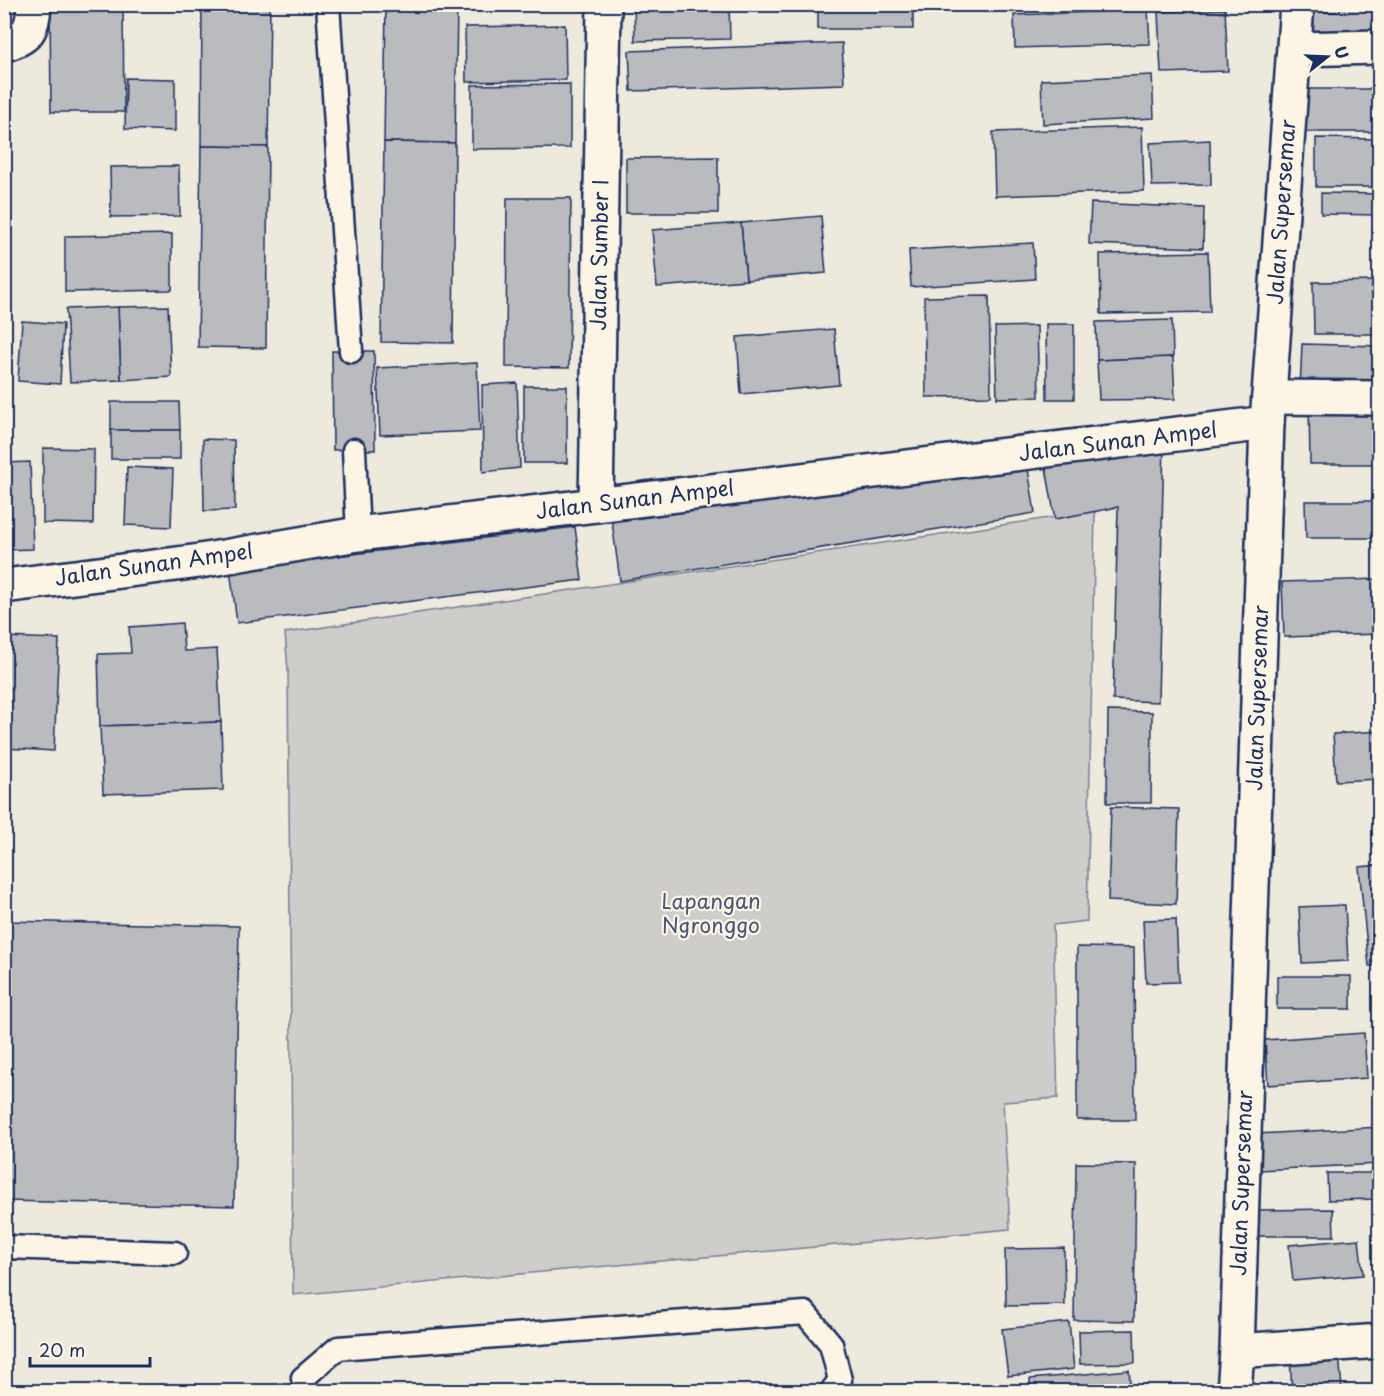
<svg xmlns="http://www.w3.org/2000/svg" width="1384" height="1396" viewBox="0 0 1384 1396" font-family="'Playpen Sans',sans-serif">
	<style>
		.green { fill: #cfcdca; stroke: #757e94; stroke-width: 1.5 }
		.building { fill: #babbbe; stroke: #1b2f5e; stroke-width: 1.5 }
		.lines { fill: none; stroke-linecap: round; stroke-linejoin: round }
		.lane-casing { stroke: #1b2f5e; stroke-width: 27 }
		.street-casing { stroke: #1b2f5e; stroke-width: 38 }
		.secondary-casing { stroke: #1b2f5e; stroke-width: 38 }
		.lane { stroke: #fcf5e5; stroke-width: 22 }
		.street { stroke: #fcf5e5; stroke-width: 33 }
		.secondary { stroke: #fcf5e5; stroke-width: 33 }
		.labels { text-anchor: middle; stroke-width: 4.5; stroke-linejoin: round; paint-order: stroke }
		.street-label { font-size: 21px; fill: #1b2f5e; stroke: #fcf5e5 }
		.park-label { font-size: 21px; fill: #485679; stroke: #fcf5e5 }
	</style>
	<rect width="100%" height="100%" fill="#eee9dd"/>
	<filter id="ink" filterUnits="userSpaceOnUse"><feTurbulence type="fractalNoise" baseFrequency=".0167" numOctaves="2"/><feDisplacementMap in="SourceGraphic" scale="12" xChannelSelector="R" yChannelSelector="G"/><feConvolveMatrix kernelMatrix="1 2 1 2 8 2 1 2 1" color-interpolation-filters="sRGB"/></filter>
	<g filter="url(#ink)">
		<polygon class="green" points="1095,511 1087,921 1053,925 1058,1098 1003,1102 1010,1229 293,1295 288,671 285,633"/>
		<g class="building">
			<polygon points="50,4 123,4 124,112 51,112"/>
			<polygon points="202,4 270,4 268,147 201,146"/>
			<polygon points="386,4 457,4 455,143 384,142"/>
			<polygon points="634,4 729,4 730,39 635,41"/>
			<rect x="818" y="4" width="95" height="25"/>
			<polygon points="1340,4 1380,4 1380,42 1312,44 1311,12 1340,12"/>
			<polygon points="1225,9 1228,71 1161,73 1158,12"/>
			<polygon points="1148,10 1150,44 1015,48 1014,15"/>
			<polygon points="565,25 566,80 466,82 465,27"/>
			<polygon points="842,43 844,84 631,91 629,51"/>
			<polygon points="1152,75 1154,118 1043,124 1041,80"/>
			<polygon points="126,78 175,79 175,131 125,129"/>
			<polygon points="570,84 570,148 472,149 472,85"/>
			<rect x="1306" y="89" width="74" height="43"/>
			<polygon points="1142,127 1144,191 995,196 993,132"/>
			<polygon points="1316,138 1380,139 1380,187 1316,187"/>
			<polygon points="1210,140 1211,185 1152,186 1150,143"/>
			<polygon points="384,142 455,143 453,343 381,342"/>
			<polygon points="201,146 268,147 266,348 198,347"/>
			<polygon points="718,157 718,213 626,213 626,158"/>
			<polygon points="179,166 180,216 111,217 110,167"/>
			<polygon points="1321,193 1380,194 1380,215 1321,214"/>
			<polygon points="507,198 571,198 569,368 506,367"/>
			<polygon points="1091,203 1204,208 1203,248 1089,244"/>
			<polygon points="821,216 826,273 746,280 741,223"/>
			<polygon points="741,223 746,280 657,287 652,230"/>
			<polygon points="172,234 172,290 65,292 65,236"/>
			<polygon points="1033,243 1035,279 911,287 909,250"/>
			<polygon points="1208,252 1210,312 1101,314 1100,254"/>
			<polygon points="1380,281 1380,334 1314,334 1313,282"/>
			<polygon points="989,296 991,396 926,397 924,297"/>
			<polygon points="168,306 171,377 121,380 118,307"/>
			<polygon points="118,307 121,380 70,382 66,309"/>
			<polygon points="1172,320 1173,357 1097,360 1096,322"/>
			<polygon points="22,321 63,324 60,384 18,381"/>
			<polygon points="1046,324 1074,324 1074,399 1047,399"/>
			<polygon points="1037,326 1039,397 997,398 995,327"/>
			<polygon points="834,329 839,385 741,394 737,337"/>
			<polygon points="1302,344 1380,346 1380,392 1300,390"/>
			<polygon points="332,351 374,351 375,450 333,450"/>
			<polygon points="1173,357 1175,399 1099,400 1097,360"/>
			<polygon points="477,363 480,431 380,435 377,368"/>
			<polygon points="517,383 520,468 483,472 482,385"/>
			<rect x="524" y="386" width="43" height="77"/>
			<polygon points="111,402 179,402 180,430 111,430"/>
			<polygon points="1309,402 1380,402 1380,464 1310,464"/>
			<rect x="111" y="430" width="69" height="29"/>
			<polygon points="203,439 234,440 235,510 204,511"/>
			<polygon points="1164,440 1158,702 1113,700 1118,507 1055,519 1045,462"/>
			<polygon points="43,448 94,449 93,524 43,523"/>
			<polygon points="30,462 33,549 4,550 4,463"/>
			<polygon points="1027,463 1035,513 620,581 612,522"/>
			<polygon points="127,467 173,469 171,527 125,525"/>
			<polygon points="1305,501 1373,501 1373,538 1306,538"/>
			<polygon points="575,527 582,580 237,623 230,569"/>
			<polygon points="1380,579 1380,634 1284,637 1282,582"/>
			<polygon points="182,623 184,651 217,649 221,722 100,726 98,654 131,653 129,627"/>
			<polygon points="4,637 59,639 54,751 4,748"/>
			<polygon points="1108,711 1152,712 1151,803 1107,803"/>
			<polygon points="221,722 223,790 103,794 100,726"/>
			<polygon points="1380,731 1380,779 1336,781 1333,734"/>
			<polygon points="1111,807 1179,809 1176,904 1108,901"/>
			<polygon points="1380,865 1380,965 1369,966 1359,867"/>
			<polygon points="1345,905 1348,961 1302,963 1299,907"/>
			<polygon points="1176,919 1179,982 1146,983 1143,920"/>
			<polygon points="4,921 239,926 234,1206 4,1201"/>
			<polygon points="1077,947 1134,948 1135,1120 1077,1120"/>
			<rect x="1277" y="976" width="74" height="33"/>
			<polygon points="1364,1033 1367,1078 1268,1085 1265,1040"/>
			<polygon points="1380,1127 1380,1164 1259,1170 1257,1134"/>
			<polygon points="1076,1163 1136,1164 1134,1321 1074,1320"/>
			<polygon points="1327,1173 1380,1173 1380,1199 1328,1200"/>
			<polygon points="1333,1209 1334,1236 1257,1236 1256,1210"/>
			<polygon points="1359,1239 1363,1275 1293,1281 1289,1245"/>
			<polygon points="1064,1248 1065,1305 1006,1306 1005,1249"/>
			<polygon points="1069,1322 1074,1369 1008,1376 1002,1329"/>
			<polygon points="1134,1330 1135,1363 1080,1364 1079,1331"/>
			<polygon points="1339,1353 1342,1389 1292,1392 1290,1357"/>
			<polygon points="1129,1370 1131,1392 1031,1392 1030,1379"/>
		</g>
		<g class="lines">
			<defs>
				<g id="lane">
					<polyline points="328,4 351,351"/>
					<polyline points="354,450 358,534"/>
					<polyline points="4,1247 175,1253"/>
					<polyline points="307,1392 303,1378 338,1348 805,1313 831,1344 840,1380 831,1392"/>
				</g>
				<g id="street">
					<path d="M4,44C29,38 33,28 34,4"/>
					<polyline points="1295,49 1380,47"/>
					<polyline points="1269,397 1380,398"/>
					<polyline points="596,505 604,4"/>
					<polyline points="4,586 200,561 358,534 1267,423"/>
					<polyline points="1237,1351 1380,1341"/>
				</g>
				<polyline id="secondary" points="1234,1392 1237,1351 1267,423 1297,4"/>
			</defs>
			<use href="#lane" class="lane-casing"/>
			<use href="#street" class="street-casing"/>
			<use href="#secondary" class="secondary-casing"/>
			<use href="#lane" class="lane"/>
			<use href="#street" class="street"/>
			<use href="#secondary" class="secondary"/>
		</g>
	</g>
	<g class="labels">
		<g class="street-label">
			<text transform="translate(1282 212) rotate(-86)" y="7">Jalan Supersemar</text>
			<text transform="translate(600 255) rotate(-89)" y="7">Jalan Sumber I</text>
			<text transform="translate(1118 442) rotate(-7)" y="7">Jalan Sunan Ampel</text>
			<text transform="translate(635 500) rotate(-7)" y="7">Jalan Sunan Ampel</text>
			<text transform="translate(154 565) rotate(-8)" y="7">Jalan Sunan Ampel</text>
			<text transform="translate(1258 698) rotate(-88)" y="7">Jalan Supersemar</text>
			<text transform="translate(1242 1183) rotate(-88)" y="7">Jalan Supersemar</text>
		</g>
		<g class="park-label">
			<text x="711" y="909">Lapangan<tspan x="711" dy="24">Ngronggo</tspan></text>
		</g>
	</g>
	<rect width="1384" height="1396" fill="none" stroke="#fcf5e5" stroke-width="24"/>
	<rect x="12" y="12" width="1360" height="1372" fill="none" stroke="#1b2f5e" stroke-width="2" filter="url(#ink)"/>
	<g transform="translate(1327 57) rotate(72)" stroke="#fcf5e5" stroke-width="4.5" paint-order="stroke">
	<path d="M0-4.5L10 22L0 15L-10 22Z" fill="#1b2f5e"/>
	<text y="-9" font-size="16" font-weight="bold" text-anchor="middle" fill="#1b2f5e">U</text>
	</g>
	<path d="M30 1357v9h120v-9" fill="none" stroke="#1b2f5e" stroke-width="3"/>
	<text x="39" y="1357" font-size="18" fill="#1b2f5e" stroke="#fcf5e5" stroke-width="4.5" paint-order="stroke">20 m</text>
</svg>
